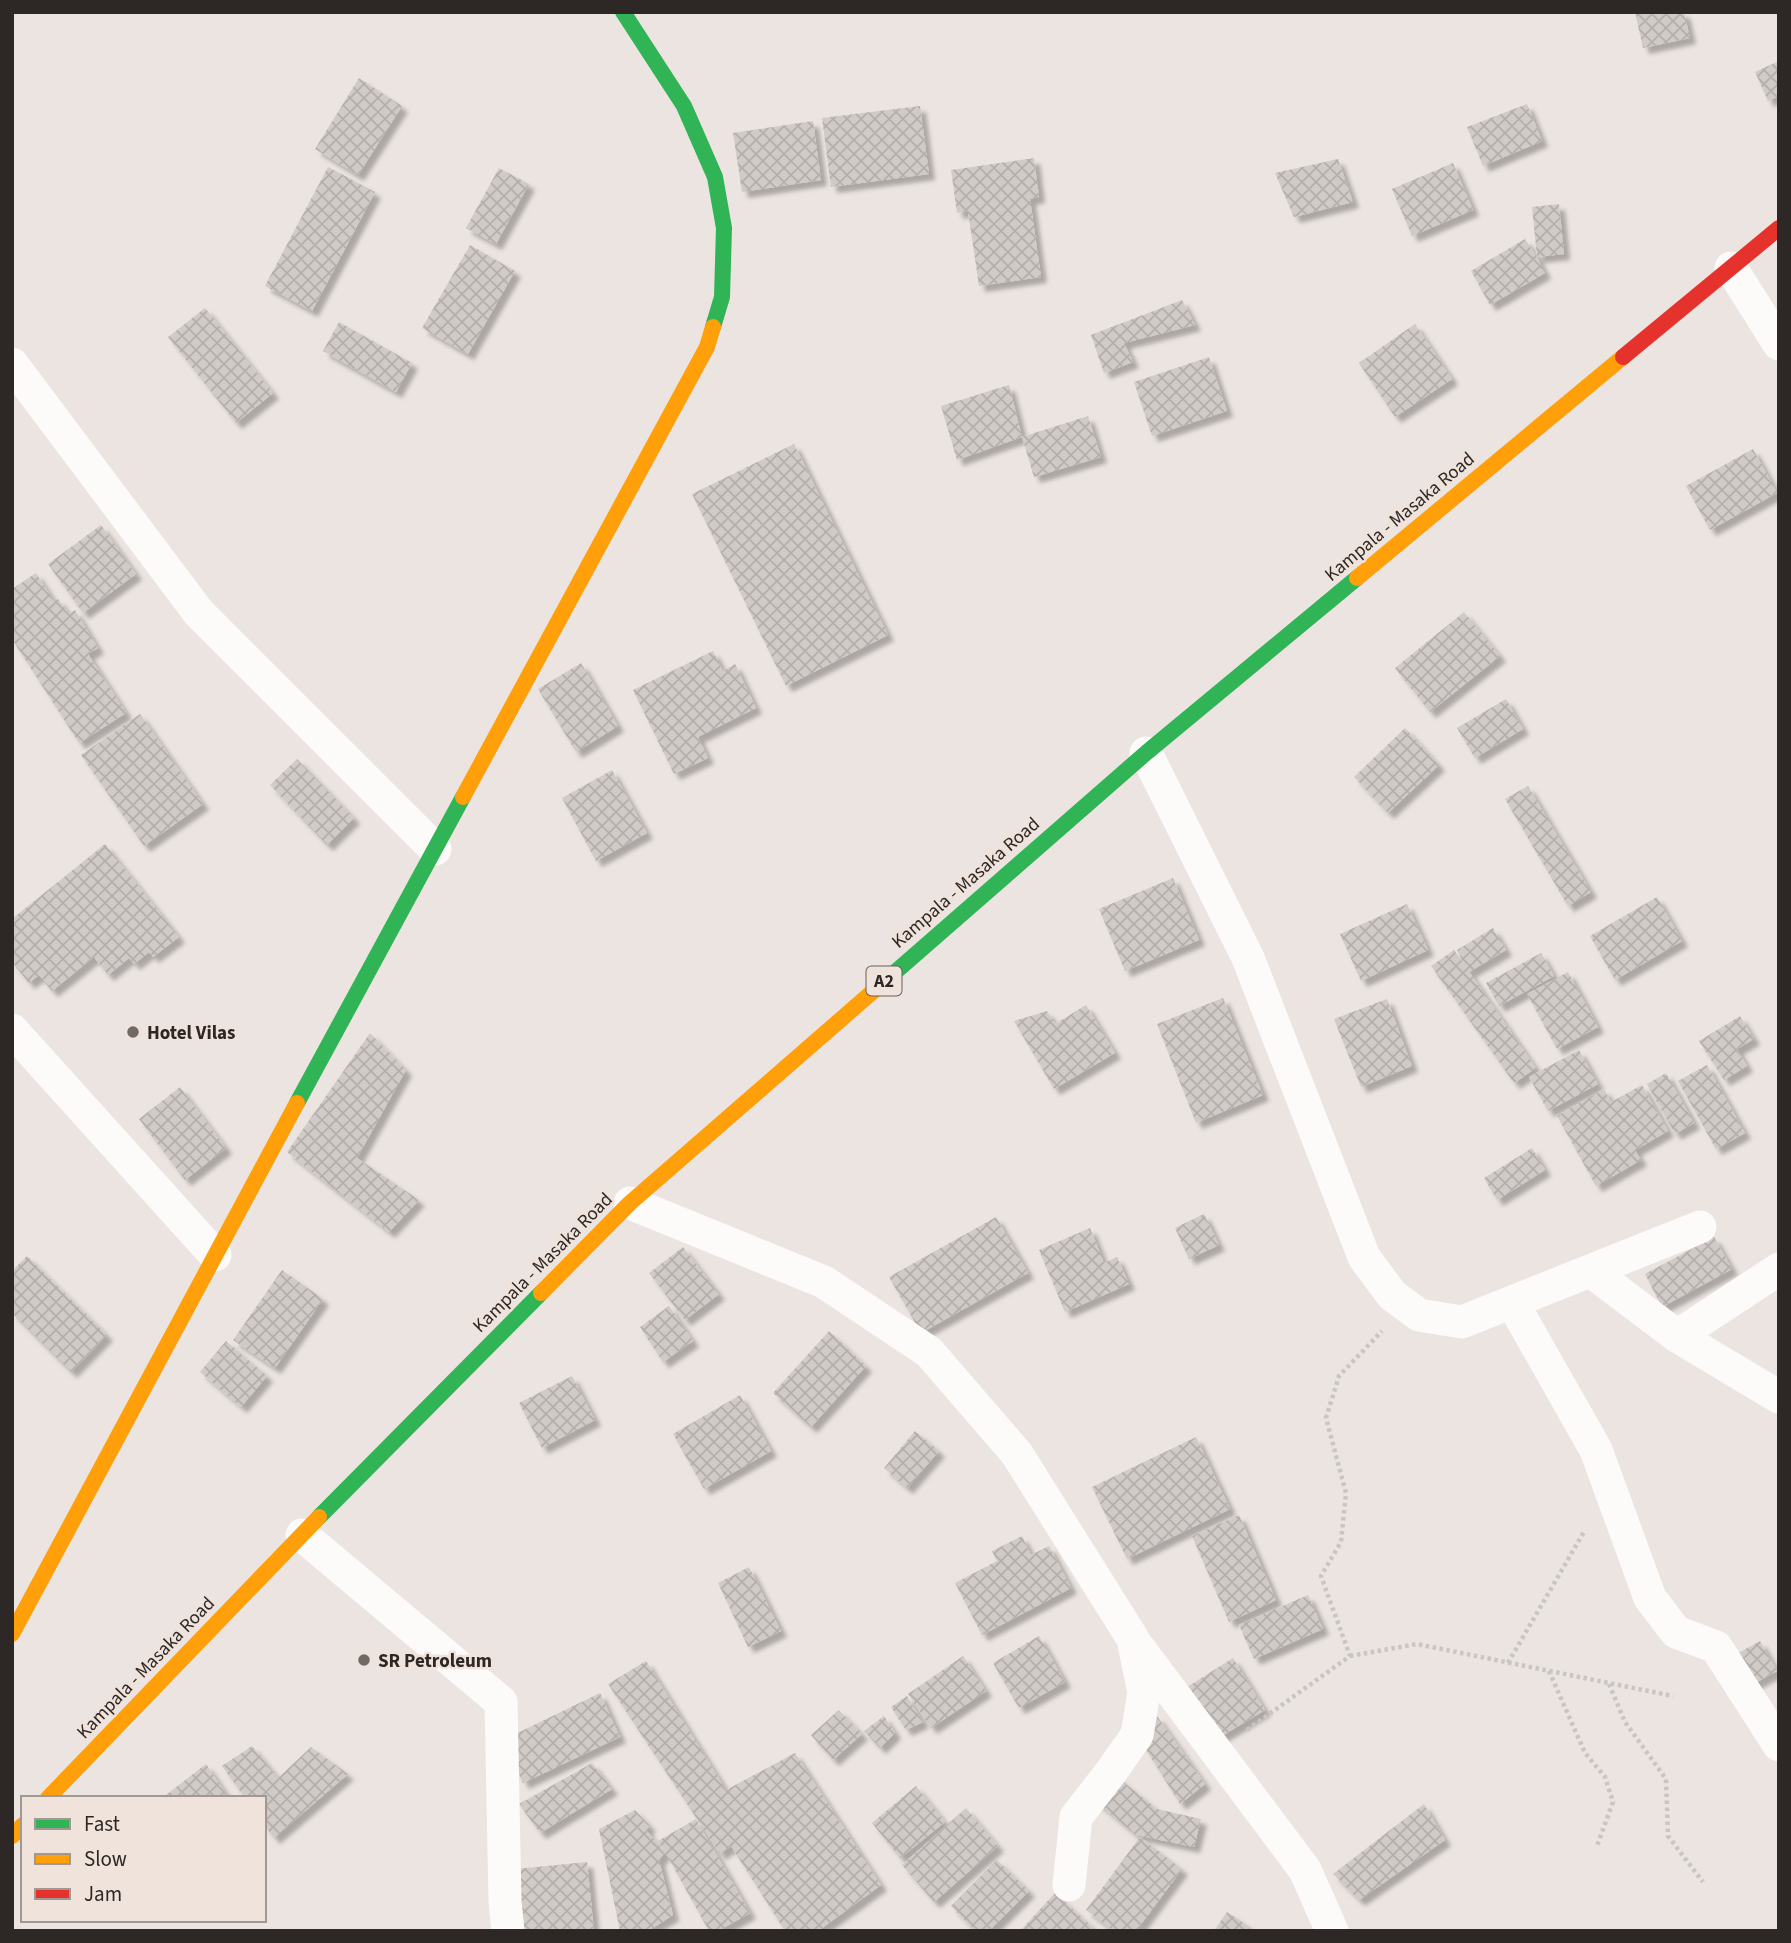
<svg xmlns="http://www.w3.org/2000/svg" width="1791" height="1943" viewBox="0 0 1791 1943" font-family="'Source Sans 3',sans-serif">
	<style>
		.building { fill: url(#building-cross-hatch); filter: url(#shadow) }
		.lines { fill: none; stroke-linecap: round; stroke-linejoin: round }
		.path { stroke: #c8c6c5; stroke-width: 4.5; stroke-dasharray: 3.5 3.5; stroke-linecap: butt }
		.street { stroke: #fcfbfa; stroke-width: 33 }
		.fast { stroke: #30b455; stroke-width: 16 }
		.slow { stroke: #ff9f0a; stroke-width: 16 }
		.jam { stroke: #e5322d; stroke-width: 16 }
		.poi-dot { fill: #706a66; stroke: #f0e3db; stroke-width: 2.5 }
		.labels { text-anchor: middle; stroke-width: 5; stroke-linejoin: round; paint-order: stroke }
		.shield { fill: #f0e3db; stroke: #68605c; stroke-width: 2 }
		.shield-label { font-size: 18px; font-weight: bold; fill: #2d2825 }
		.street-label { font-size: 19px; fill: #2d2825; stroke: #f0e3db }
		.poi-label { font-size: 19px; font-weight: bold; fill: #2d2825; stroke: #f0e3db; text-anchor: start }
	</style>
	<defs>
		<pattern id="building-cross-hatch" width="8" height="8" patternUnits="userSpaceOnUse" patternTransform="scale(1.75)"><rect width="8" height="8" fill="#d1cbc8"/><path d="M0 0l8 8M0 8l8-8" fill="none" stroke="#b4aeac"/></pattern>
		<filter id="shadow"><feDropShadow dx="6" dy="6" stdDeviation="2" flood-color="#0004"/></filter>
	</defs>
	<rect width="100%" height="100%" fill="#ebe4e0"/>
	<g class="building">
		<polygon points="1635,12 1684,12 1690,38 1643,48"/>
		<polygon points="1779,61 1779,96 1768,101 1755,72"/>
		<polygon points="359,78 402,106 358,175 315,149"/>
		<polygon points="1527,104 1542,141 1483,166 1467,127"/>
		<polygon points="920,106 929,174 831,187 822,118"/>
		<polygon points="813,121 821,180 742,192 733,133"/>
		<polygon points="1034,158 1039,197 1030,199 1041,277 979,286 968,211 957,213 951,170"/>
		<polygon points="1338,159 1353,202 1294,217 1275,173"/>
		<polygon points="1453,163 1473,210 1412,236 1392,189"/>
		<polygon points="328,167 375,192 312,311 265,286"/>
		<polygon points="499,168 529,184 496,244 466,228"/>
		<polygon points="1559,204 1564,254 1537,257 1545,273 1490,305 1471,271 1525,239 1537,257 1532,207"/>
		<polygon points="470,245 515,271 468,354 422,328"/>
		<polygon points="1182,300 1195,325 1124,343 1133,362 1104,373 1091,335"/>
		<polygon points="205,308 273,393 236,423 168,337"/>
		<polygon points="339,322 412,363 396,392 323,351"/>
		<polygon points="1415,324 1452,379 1395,417 1359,363"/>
		<polygon points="1209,357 1227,411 1152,436 1134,382"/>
		<polygon points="1009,385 1022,437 957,460 941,406"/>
		<polygon points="1088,416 1101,457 1034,477 1022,437"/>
		<polygon points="794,444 888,635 786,686 692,494"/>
		<polygon points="1753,449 1777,493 1710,530 1686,486"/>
		<polygon points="101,525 136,574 83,613 48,564"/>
		<polygon points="36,573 54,601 58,599 69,614 75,610 98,648 88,654 126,713 79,743 12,639 12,589"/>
		<polygon points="1464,612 1500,656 1430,712 1395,668"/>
		<polygon points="713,651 723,671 735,664 756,708 698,737 708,758 674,774 633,690"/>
		<polygon points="581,663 618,726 576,752 538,689"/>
		<polygon points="1506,699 1523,729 1475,758 1457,728"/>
		<polygon points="140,714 203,804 144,846 81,755"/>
		<polygon points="1405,728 1439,765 1388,813 1354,777"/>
		<polygon points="297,759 354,818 327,845 270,785"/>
		<polygon points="612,770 647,833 596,861 562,798"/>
		<polygon points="1528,786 1591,892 1568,906 1505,799"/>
		<polygon points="105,844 179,937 153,957 149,952 134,964 129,958 108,975 94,957 52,991 39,975 29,983 12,962 12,919"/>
		<polygon points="1173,878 1199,940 1125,971 1099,909"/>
		<polygon points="1657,897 1682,941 1615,980 1590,936"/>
		<polygon points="1407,904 1428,950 1361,981 1340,934"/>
		<polygon points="1493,928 1506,950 1469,972 1457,950"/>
		<polygon points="1454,950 1536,1068 1514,1083 1431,966"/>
		<polygon points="1541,953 1554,976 1499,1006 1486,983"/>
		<polygon points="1568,972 1598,1027 1557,1049 1527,994"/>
		<polygon points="1223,998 1263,1095 1196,1123 1157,1024"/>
		<polygon points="1387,999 1412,1066 1361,1087 1334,1019"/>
		<polygon points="1086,1005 1115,1053 1054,1089 1014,1021 1047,1011 1055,1024"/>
		<polygon points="1740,1016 1754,1039 1737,1049 1747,1066 1724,1080 1699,1041"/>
		<polygon points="370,1033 406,1070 357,1158 419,1200 389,1232 287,1152"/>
		<polygon points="1579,1050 1598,1084 1548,1111 1529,1077"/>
		<polygon points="1707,1065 1745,1133 1716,1149 1678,1081"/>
		<polygon points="1666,1073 1694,1123 1675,1134 1647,1084"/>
		<polygon points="1642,1085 1668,1131 1635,1150 1641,1160 1596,1186 1557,1116 1604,1089 1611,1102"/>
		<polygon points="180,1087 226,1148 185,1180 139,1119"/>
		<polygon points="1532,1148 1545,1170 1497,1200 1484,1178"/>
		<polygon points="1204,1214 1219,1245 1189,1259 1175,1228"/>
		<polygon points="996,1217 1028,1273 921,1333 889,1277"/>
		<polygon points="1090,1228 1104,1263 1117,1257 1129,1284 1065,1312 1039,1250"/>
		<polygon points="1714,1237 1732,1269 1662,1307 1645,1274"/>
		<polygon points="683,1247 719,1294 685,1320 649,1273"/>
		<polygon points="27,1256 107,1335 71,1372 12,1313 12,1271"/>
		<polygon points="282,1270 323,1299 275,1368 233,1340"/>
		<polygon points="669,1306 693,1341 663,1362 640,1327"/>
		<polygon points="829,1331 866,1366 811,1427 773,1393"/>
		<polygon points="226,1341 267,1376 241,1407 200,1372"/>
		<polygon points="572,1376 595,1420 542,1448 519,1403"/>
		<polygon points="740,1395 771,1451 704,1489 673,1434"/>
		<polygon points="915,1431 939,1451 907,1488 884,1468"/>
		<polygon points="1196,1437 1230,1509 1127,1559 1092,1487"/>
		<polygon points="1239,1515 1276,1600 1229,1622 1192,1536"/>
		<polygon points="1022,1536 1031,1555 1049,1546 1071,1588 982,1635 955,1583 997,1561 992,1551"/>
		<polygon points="749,1567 781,1631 748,1647 718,1583"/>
		<polygon points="1308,1595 1323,1629 1254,1659 1239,1625"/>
		<polygon points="1039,1636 1065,1682 1019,1708 993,1663"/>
		<polygon points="1760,1641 1777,1671 1748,1687 1731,1657"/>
		<polygon points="963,1656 986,1691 931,1728 908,1694"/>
		<polygon points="1233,1658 1265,1710 1215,1740 1184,1689"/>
		<polygon points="646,1661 726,1790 795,1753 881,1885 818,1931 785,1931 731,1846 720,1854 608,1684"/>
		<polygon points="600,1693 620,1737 523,1783 503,1740"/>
		<polygon points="907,1696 923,1722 906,1730 891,1707"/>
		<polygon points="839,1710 862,1734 833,1760 811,1735"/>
		<polygon points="884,1716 895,1733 880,1748 864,1731"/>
		<polygon points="1157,1716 1205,1784 1180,1804 1137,1735"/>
		<polygon points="252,1746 278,1778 311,1747 348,1774 274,1838 264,1825 264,1798 245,1798 222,1766"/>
		<polygon points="592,1763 612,1789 540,1833 519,1804"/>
		<polygon points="206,1764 229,1798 162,1798"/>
		<polygon points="1111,1772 1157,1809 1201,1819 1194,1847 1136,1835 1088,1795"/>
		<polygon points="916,1786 945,1822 900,1858 872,1823"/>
		<polygon points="1424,1804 1445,1840 1359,1900 1333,1874"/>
		<polygon points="966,1808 998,1846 934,1902 902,1865"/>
		<polygon points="635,1810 650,1826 646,1830 665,1852 658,1841 696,1819 750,1913 718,1931 709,1931 665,1852 659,1860 673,1915 648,1931 620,1931 599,1829"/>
		<polygon points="1140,1837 1182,1869 1136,1931 1114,1931 1086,1910"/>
		<polygon points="997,1860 1029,1891 989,1931 975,1931 951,1906"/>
		<polygon points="587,1862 594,1931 523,1931 516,1869"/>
		<polygon points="1055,1893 1095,1929 1093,1931 1020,1931"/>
		<polygon points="1227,1912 1250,1927 1247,1931 1214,1931"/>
	</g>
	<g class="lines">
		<g class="path">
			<polyline points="1350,1656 1417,1644 1673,1696"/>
			<polyline points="1508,1663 1585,1530"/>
			<polyline points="1549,1671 1585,1753 1605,1777 1613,1802 1597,1846"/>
			<polyline points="1609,1684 1625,1722 1666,1779 1668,1836 1703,1882"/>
			<polyline points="1247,1730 1350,1656 1321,1576 1341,1542 1346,1493 1326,1418 1339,1376 1382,1331"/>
		</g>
		<g class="street">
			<polyline points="1731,268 1779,344"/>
			<polyline points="12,364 199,613 435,849"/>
			<polyline points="1146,753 1248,958 1364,1257 1392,1295 1419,1315 1462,1322 1700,1227"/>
			<polyline points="12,1030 215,1255"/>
			<polyline points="630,1203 824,1282 929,1352 1017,1454 1133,1639 1144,1693 1137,1735 1111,1772 1076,1817 1069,1885"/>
			<polyline points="1591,1271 1677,1336 1779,1269"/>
			<polyline points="1512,1302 1596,1450 1650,1598 1676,1632 1716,1647 1779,1745"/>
			<polyline points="1677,1336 1779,1397"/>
			<polyline points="302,1535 501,1702 505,1901 508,1931"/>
			<polyline points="1138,1647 1305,1870 1332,1931"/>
		</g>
		<g class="fast">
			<polyline points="623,12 684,106 715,177 724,228 722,297 713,327"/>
			<polyline points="893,974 1146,753 1357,578"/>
			<polyline points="297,1103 463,797"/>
			<polyline points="319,1517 541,1293"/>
		</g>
		<g class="slow">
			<polyline points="1357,578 1623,357"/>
			<polyline points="463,797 707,347 713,327"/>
			<polyline points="541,1293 630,1203 893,974"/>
			<polyline points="12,1634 297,1103"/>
			<polyline points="48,1798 319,1517"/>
			<polyline points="12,1836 23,1825"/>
		</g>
		<polyline class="jam" points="1623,357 1779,228"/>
	</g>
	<g class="poi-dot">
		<circle cx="133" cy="1032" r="7"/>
		<circle cx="364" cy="1660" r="7"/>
	</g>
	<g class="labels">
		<rect class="shield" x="866.5" y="966.5" width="35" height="29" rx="5"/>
		<g class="shield-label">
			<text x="884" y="987">A2</text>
		</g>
		<g class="street-label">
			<text transform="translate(1399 516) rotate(-40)" y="7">Kampala - Masaka Road</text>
			<text transform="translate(965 882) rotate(-41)" y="7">Kampala - Masaka Road</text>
			<text transform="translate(542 1262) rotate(-45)" y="7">Kampala - Masaka Road</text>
			<text transform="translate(145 1667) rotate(-46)" y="7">Kampala - Masaka Road</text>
		</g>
		<g class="poi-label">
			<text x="147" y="1039">Hotel Vilas</text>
			<text x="378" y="1667">SR Petroleum</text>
		</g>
	</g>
	<rect width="1791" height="1943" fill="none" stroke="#2d2825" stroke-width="28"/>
	<rect x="21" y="1796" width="245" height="126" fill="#f0e3db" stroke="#a29892" stroke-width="2"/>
	<rect x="35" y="1819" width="35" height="10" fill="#30b455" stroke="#a29892" stroke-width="2"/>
	<text x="84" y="1831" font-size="21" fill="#2d2825">Fast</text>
	<rect x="35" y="1854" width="35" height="10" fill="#ff9f0a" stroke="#a29892" stroke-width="2"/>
	<text x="84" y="1866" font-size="21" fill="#2d2825">Slow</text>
	<rect x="35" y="1889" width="35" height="10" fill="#e5322d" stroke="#a29892" stroke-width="2"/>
	<text x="84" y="1901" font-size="21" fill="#2d2825">Jam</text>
</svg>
